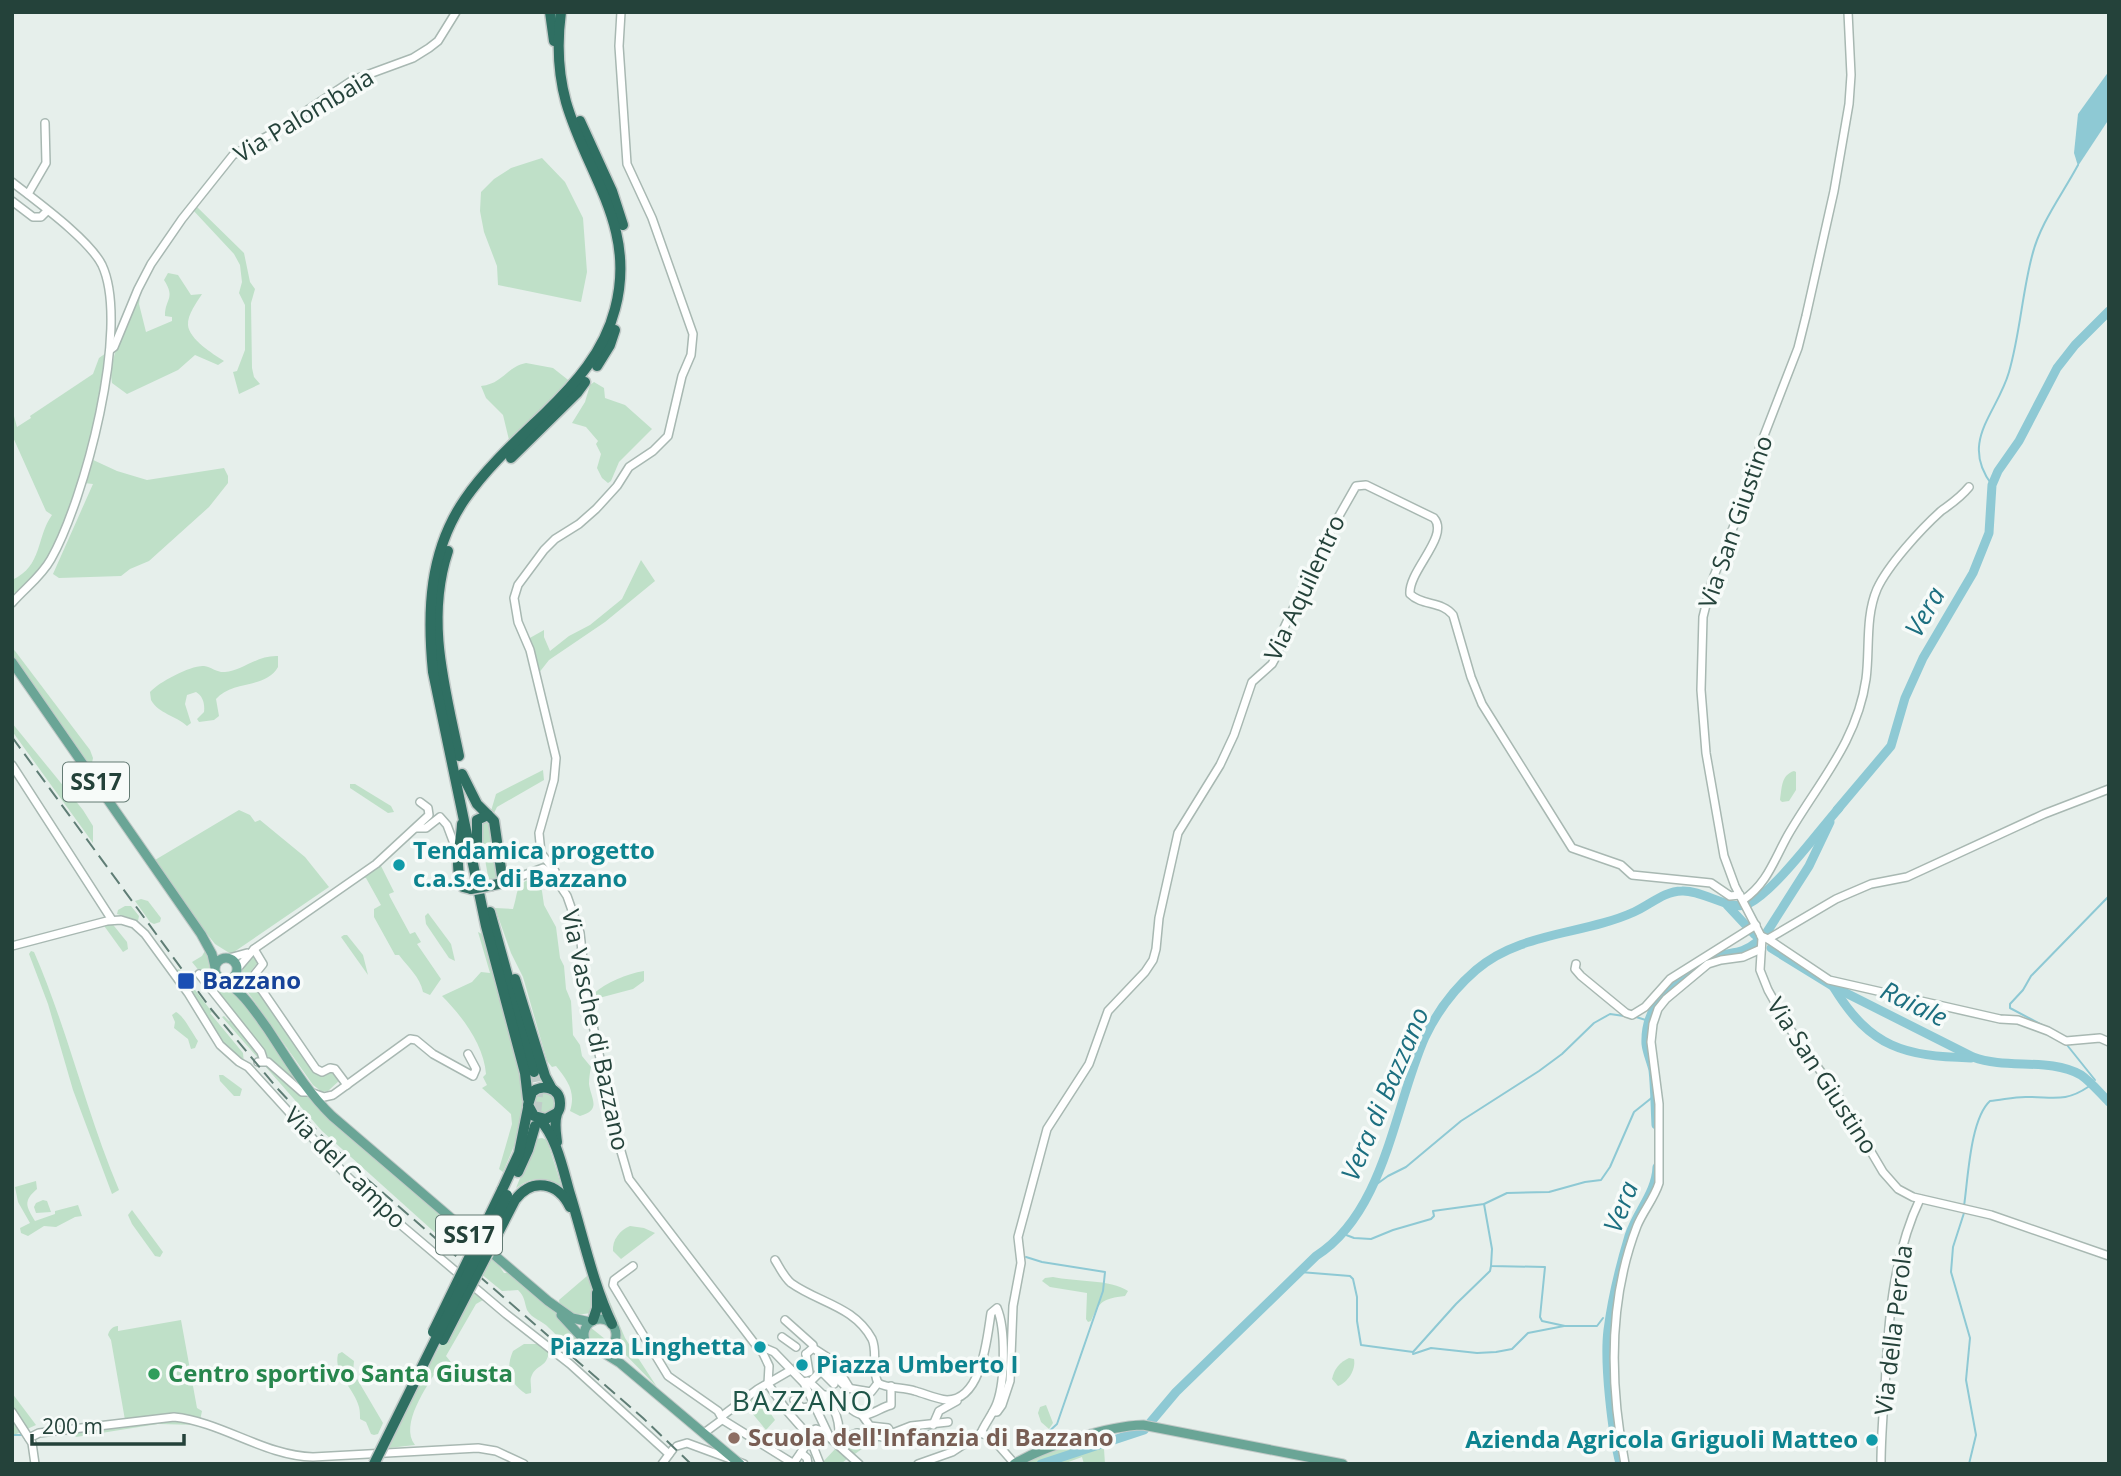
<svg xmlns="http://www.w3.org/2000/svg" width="2121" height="1476" viewBox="0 0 2121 1476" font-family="'Open Sans',sans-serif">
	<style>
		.green { fill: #bfe0c8 }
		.water { fill: #8ec9d4 }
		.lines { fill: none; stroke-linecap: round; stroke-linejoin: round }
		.stream { stroke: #8ec9d4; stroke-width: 2 }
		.river { stroke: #8ec9d4; stroke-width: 9 }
		.highway-tunnel { stroke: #bfccc8; stroke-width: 10; stroke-dasharray: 10 5; stroke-linecap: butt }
		.minor-casing { stroke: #a8b8b2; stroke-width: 10 }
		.major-casing { stroke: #c2cac8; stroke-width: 11 }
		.highway-casing { stroke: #c2cac8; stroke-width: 13 }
		.minor { stroke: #fff; stroke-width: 7 }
		.major { stroke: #6aa596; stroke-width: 9 }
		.highway { stroke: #2f6f62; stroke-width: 10 }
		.rail { stroke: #5f7d75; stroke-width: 2; stroke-dasharray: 14 7; stroke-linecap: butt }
		.highway-bridge-casing { stroke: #c2cac8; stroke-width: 13; stroke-linecap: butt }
		.highway-bridge { stroke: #2f6f62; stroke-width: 10 }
		.culture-dot { fill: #0f9aa8; stroke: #f7fbf9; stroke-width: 2.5 }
		.transit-dot { fill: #1a4fb4; stroke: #f7fbf9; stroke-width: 2.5 }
		.leisure-dot { fill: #2e9e5b; stroke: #f7fbf9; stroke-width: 2.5 }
		.education-dot { fill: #8d6e63; stroke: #f7fbf9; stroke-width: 2.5 }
		.labels { text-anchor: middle; stroke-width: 7; stroke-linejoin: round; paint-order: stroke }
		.shield { fill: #f7fbf9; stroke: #637a73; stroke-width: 2 }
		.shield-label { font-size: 23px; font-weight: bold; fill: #24423a }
		.street-label { font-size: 24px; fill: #24423a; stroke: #f7fbf9 }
		.culture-label { font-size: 24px; font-weight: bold; fill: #0d838f; stroke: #f7fbf9; text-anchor: start }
		.transit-label { font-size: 24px; font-weight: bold; fill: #164399; stroke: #f7fbf9; text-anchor: start }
		.leisure-label { font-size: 24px; font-weight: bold; fill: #27864d; stroke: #f7fbf9; text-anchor: start }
		.education-label { font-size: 24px; font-weight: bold; fill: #785e54; stroke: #f7fbf9; text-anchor: start }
		.water-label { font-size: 26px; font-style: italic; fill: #1c6f80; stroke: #f7fbf9 }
		.quarter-label { font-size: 28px; letter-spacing: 2px; fill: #1f5548; stroke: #f7fbf9 }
	</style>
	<rect width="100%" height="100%" fill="#e6efeb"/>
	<g class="green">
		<polygon points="542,158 565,182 583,218 587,272 581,302 498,285 497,266 484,232 480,211 481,192 494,179 511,168"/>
		<polygon points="195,205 244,253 250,282 255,289 251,303 252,368 254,377 260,384 239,394 233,372 237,371 245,350 245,305 239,293 242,282 240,265 234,254 192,209"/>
		<path d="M168,273L178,275L191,295L202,294C197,302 187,315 188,325C189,339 213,354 224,361L218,365L195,355L178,370L127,394L112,383C107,358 131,313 141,288L139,304L146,332L172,321V317L165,316C165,298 176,299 164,280Z"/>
		<path d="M106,353C95,414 75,565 12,594V580C43,566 36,537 52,515L46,511L12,435V409L17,427L31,418L30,416L93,374L99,358Z"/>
		<path d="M526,363L553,368L572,383L510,444L503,415L486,398L481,386C503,384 506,367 526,363Z"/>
		<polygon points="594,382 604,388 605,398 625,405 652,429 619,462 611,481 608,483 602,478 597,468 601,454 596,444 598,441 586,427 572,423 585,402 590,385"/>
		<polygon points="91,459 117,471 147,480 224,468 228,476 228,483 209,507 149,561 130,569 121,576 59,578 53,574 93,484 84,483"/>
		<polygon points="641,560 655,581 605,622 549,660 538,674 528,639 544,630 544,637 550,651 569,636 590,625 622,599"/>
		<polygon points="12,647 90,750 93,758 91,768 14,658"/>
		<path d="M278,656V667C266,689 232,680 216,699L219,716L214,720L199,722L197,719L204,712C205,704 203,696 196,692L187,695L185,704L191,723L187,726C175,715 159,714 151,700L150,692C159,682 191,665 204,666C211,667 218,673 225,672C242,671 257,655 278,656Z"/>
		<polygon points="12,723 83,810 93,826 93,843 12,731"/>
		<polygon points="543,770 544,780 497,807 494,813 491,811 496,794"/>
		<path d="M1794,771L1796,772V790L1789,801L1782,802L1780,800C1782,788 1781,775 1794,771Z"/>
		<polygon points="350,784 355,784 391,806 394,812 388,813 350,788"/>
		<polygon points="239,810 250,815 255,822 260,820 305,857 329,887 231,954 215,944 207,934 155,860"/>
		<polygon points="488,818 497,867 496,880 489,882 479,825"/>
		<path d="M377,866H381L394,892L389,894L390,897L410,934L415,932L421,942L417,944L441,979L430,995L423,992C420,977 408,967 399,955H395L374,917V909L381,905L366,878H364Z"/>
		<path d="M536,877L542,891L544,905L556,927L560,958L564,966L566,989L571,1001L573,1035L580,1045L582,1056L591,1067C590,1072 589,1078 589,1084C591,1099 602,1110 580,1116L570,1111C576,1092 568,1081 556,1066L552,1067L547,1061L523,977L511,953L495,908L513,909C519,891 514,883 536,877Z"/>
		<polygon points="141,899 148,901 161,918 160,922 154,924 150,922 135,901"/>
		<polygon points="125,906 131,906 139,916 138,921 117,914 118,910"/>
		<polygon points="428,913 451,944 455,961 449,958 426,924 425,916"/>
		<polygon points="110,921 127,942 128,949 123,952 102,923"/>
		<path d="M478,932L486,936L525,1087L519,1134L503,1172L499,1169L512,1124L511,1114L482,1088L487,1085L483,1077L486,1074C484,1045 462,1016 442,996L472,982L481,972L490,973Z"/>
		<polygon points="344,935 347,935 363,955 368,975 341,937"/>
		<polygon points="206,949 211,957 210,968 214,976 235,989 305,1088 269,1058 192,962 202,956"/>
		<path d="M31,951L34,952C68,1030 86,1112 119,1190L112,1194L73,1090L48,1004L29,954Z"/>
		<path d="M253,953L258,962L251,971L256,984L254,986L310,1067L318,1073L332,1070L340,1080L328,1091L322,1092L313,1085L247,991C238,974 241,967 253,953Z"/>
		<polygon points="179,969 212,1012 210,1013 243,1053 244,1063 223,1046 175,971"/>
		<path d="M644,971V981L633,989L599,998L596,1001L593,994C607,982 626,974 644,971Z"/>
		<path d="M176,1012C184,1016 192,1033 198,1041L195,1048L191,1049L188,1039L174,1028L175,1022L172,1015Z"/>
		<polygon points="224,1016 229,1021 233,1021 268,1063 310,1095 470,1237 461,1256 322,1131 222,1017"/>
		<polygon points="219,1075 223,1075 242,1089 240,1096 234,1096 220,1081"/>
		<polygon points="546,1090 556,1098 554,1110 543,1115 533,1109 535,1094"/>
		<path d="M542,1138L547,1140L562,1188C546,1176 533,1176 516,1188L536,1139Z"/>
		<path d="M36,1181L37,1189C23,1201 26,1206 35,1221L55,1214V1211L78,1205L82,1216L75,1217L56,1227L44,1226L28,1236L21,1233L20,1228L30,1223L18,1202L15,1187Z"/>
		<polygon points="43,1200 47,1201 51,1212 36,1213 34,1207 36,1203"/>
		<polygon points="132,1210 163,1252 160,1257 155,1256 132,1224 128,1215"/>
		<path d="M630,1226L644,1228L655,1233L621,1259L613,1251C612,1240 620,1230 630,1226Z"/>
		<path d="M492,1255L504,1273H513C541,1297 568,1319 585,1352L584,1355C567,1353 561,1338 549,1328C543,1321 532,1319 527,1310C524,1301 525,1297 518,1290L502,1291L480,1273Z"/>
		<polygon points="587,1276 595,1291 591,1313 576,1315 560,1305 559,1300"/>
		<path d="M1053,1277C1074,1282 1111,1279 1128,1291L1125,1296C1103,1299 1100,1300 1091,1321L1088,1322L1086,1319L1087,1293L1050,1287L1042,1281L1045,1278Z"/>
		<path d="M473,1286L488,1301L483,1300L476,1304L446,1356L454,1366L449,1370L444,1366L439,1367C427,1386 399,1425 415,1445L389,1448L414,1393Z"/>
		<polygon points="605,1290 625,1338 657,1387 621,1350 619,1341 620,1333 611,1315"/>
		<path d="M181,1320L197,1408L202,1411L199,1425L158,1424L76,1437L73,1433L77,1425L125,1420L111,1340L108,1335C109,1330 113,1326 118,1326V1331Z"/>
		<path d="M590,1327L610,1343C602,1350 592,1348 588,1339Z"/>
		<path d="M524,1344H543L549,1351C547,1368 537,1364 532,1375C529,1380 532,1387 531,1393L526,1394C510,1384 505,1369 513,1351Z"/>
		<path d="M342,1352L354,1361L353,1372L383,1423L378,1434L374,1435L371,1434L366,1422L360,1419C360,1415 360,1411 359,1407C355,1389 333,1374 338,1354Z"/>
		<path d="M1349,1358L1354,1359C1356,1370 1348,1382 1338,1386L1332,1379C1334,1369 1340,1362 1349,1358Z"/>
		<polygon points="756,1392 775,1420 766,1430 752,1413 756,1410 748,1398"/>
		<polygon points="12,1393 36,1425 14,1435 12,1435"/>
		<polygon points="1046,1405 1053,1423 1049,1429 1041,1422 1038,1413 1040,1407"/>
		<polygon points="843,1436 847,1440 843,1443 847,1447 867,1436 876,1439 852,1456 836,1443"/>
		<polygon points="1098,1436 1104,1449 1105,1464 1084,1464 1082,1457 1063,1464 1017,1464"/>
		<polygon points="836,1448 848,1458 841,1464 821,1464"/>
	</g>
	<polygon class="water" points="2109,71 2109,119 2078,166 2074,153 2078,114"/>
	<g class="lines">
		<g class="stream">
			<path d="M1992,485C1959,441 1997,414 2009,372C2020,334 2022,294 2032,256C2040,223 2062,195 2078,165"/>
			<polyline points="1636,1017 1649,1021"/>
			<polyline points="2042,1025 2010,1008 2010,1004 2023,990 2031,976 2109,896"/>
			<polyline points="2067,1045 2095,1080"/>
			<polyline points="1370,1189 1388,1176 1406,1167 1461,1121 1539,1071 1562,1054 1594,1023 1610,1014 1624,1016"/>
			<polyline points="1484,1204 1492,1249 1491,1266 1545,1267 1540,1317 1542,1321 1565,1326 1597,1326 1603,1318"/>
			<path d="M1964,1206C1968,1180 1970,1119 1990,1101C2003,1100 2016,1096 2029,1097C2054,1097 2066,1102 2088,1087"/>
			<polyline points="1964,1213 1953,1247 1951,1272 1970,1338 1966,1380 1976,1435 1969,1464"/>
			<polyline points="1341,1233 1354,1238 1371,1239 1393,1230 1431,1219 1434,1216 1433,1211 1484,1204 1507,1193 1549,1192 1585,1182 1601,1180 1610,1167 1634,1112 1654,1096"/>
			<polyline points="1026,1257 1042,1262 1105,1272 1103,1291 1057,1424 1043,1437 1037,1447"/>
			<polyline points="1300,1272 1350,1276 1353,1279 1357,1297 1357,1321 1361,1345 1413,1352 1456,1304 1490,1271 1491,1266"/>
			<polyline points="1413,1354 1431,1348 1477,1353 1496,1352 1512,1349 1528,1333 1564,1326"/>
			<polyline points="12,1435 22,1435"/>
		</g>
		<g class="river">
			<polyline points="1837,810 1891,746 1905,698 1923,658 1973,573 1989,533 1992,485 1998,471 2019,441 2057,368 2075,345 2109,311"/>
			<polyline points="1727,905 1755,935"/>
			<polyline points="1767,932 1809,866 1830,822"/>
			<path d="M1771,948L1834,987L1973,1057C2007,1070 2049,1057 2081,1075C2091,1082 2100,1093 2109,1102"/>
			<path d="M1834,988C1871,1048 1904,1056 1971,1058"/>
			<path d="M1656,1125C1655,1107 1655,1088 1653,1070C1651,1061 1647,1053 1646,1044C1644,1003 1676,979 1707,961C1726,949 1738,958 1757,942"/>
			<path d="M1041,1464L1144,1430L1176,1392L1316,1256C1385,1212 1394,1107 1425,1037C1437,1012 1455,988 1476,970C1520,932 1583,935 1634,912C1650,905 1664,891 1682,891C1703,890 1732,912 1748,904C1775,891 1817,833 1839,808"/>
			<path d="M1620,1464C1612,1432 1604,1363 1608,1330C1612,1299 1620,1266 1629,1236C1637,1211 1656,1193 1657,1167"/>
		</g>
		<polyline class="highway-tunnel" points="534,1072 538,1095 535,1124"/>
		<defs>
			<g id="minor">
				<polyline points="621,12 619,46 627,164 652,218 693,334 691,355 682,376 668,436 653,451 629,467 617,486 596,509 579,524 555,539 544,550 518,585 514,598 518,622 530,650 556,758 554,780 539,833 541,853 555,871 553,875 567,896 580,933 587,997 616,1134 629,1179 755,1344 774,1352 804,1383 830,1438 859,1464"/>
				<polyline points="1848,12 1851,75 1849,104 1834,191 1806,316 1798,348 1760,446 1748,490 1712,581 1703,617 1701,690 1706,753 1724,856 1735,886 1762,938 1760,970 1768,990 1790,1029 1837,1094 1883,1172 1898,1189 1913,1197 1991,1215 2109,1256"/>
				<path d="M12,182C36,201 89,239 102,265C131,327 84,501 51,559C41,577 25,588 12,603"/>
				<polyline points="28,194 46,163 45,123"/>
				<polyline points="12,201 33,217 41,217 47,211"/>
				<polyline points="110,350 114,347 138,289 151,264 182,219 233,155 273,133 353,80 413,58 429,48 438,41 456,12"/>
				<polyline points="12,765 112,920"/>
				<polyline points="416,828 426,828 440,817 447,825 453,841"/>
				<polyline points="503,883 543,868 553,875"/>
				<path d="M1743,900C1767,884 1774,860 1788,835C1818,783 1857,742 1866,679C1870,650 1865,617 1877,589C1888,565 1921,529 1941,511C1952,503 1960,498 1969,487"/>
				<polyline points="1761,936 1768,939 1836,899 1871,884 1907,877 2044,814 2109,789"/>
				<polyline points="1768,939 1829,980 2000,1019 2018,1020 2048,1031 2066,1041 2100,1038 2109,1042"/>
				<polyline points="12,946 107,921 121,920 134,924 145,934 188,993 220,1045 239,1062 248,1067 346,1175 374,1202 506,1314 570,1364 669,1454"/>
				<polyline points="254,949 263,964 255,974 255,980 316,1069 322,1072 330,1068 335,1069 347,1085"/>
				<polyline points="229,958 247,953"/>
				<polyline points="1576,964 1575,969 1581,976 1626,1013 1632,1015 1645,1007 1670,979 1756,925"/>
				<polyline points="237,969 254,949 376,864 429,815 428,808 420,802"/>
				<polyline points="199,974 261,1052 264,1061"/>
				<polyline points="258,1062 268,1062 302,1092 310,1092 324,1097 333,1095 410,1039 416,1040 433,1054 473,1076 476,1069 468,1054"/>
				<path d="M775,1260C780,1268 784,1277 791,1283C819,1303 854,1306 872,1339C878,1352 871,1369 878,1383"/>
				<polyline points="633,1266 614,1280 613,1285 668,1376 718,1411 723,1420 794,1464"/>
				<polyline points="785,1320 813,1345 813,1348 806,1354"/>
				<polyline points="782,1337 796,1347"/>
				<polyline points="760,1347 769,1366 768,1384 787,1411 809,1436 820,1464"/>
				<polyline points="813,1348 833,1361 849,1387"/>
				<polyline points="798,1366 806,1373 809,1372 806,1354"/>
				<polyline points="821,1371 834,1384"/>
				<polyline points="813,1379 825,1367 847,1388 871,1392 878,1383"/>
				<path d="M804,1382L808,1381C824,1395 838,1407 839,1430"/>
				<path d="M878,1383C888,1389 903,1387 915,1391C926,1394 936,1399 947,1400C982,1400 987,1338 991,1313L997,1308C1006,1329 1005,1381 997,1403C993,1414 985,1423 981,1433"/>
				<path d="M825,1395C840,1396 852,1415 865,1415C874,1414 882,1407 891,1405V1386"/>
				<polyline points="794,1400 802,1408 815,1406"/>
				<polyline points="12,1412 32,1443 35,1464"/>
				<path d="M993,1412H997L1002,1405L1010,1381L1013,1306L1021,1263L1018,1237L1047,1129L1089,1064L1108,1011L1145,972L1153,960L1156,949L1159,918L1178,833L1220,765L1234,735L1252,682L1272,664L1278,653L1284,628L1327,537L1356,486L1366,485L1434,518C1450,536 1408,571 1410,594C1422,606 1442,601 1453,615L1471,677L1482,704L1572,848L1621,865L1632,875L1711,883L1730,896L1740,895"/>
				<polyline points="862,1415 870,1426 888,1428 891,1433"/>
				<polyline points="722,1416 758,1389 791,1370"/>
				<polyline points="933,1425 939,1411 957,1401"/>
				<polyline points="839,1430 847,1437 857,1433 883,1437 911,1426 948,1422"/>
				<polyline points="704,1433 723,1419"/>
				<polyline points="806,1433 816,1429 826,1432"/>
				<polyline points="981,1433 992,1438 1014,1463"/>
				<path d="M883,1437C898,1447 914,1438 931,1434"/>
				<path d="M29,1438L39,1433L174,1417C222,1422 265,1456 313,1457L478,1448L496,1451L524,1464"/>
				<polyline points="677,1446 687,1443 744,1464"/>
				<polyline points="801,1453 807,1458 808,1464"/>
				<polyline points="662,1464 673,1449"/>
				<polyline points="793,1464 809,1441"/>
				<polyline points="918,1464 952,1452 981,1433"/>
				<path d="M1625,1464C1610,1386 1608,1301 1637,1226C1643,1211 1654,1199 1659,1183V1104L1651,1042L1653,1024L1658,1009L1666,999L1708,964L1721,960L1743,957L1761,949"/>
				<path d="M1881,1464C1881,1438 1883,1414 1885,1388C1888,1325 1892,1258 1920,1199"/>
			</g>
			<g id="major">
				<polyline points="12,662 201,934 212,954 215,967"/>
				<circle cx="226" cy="969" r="11"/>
				<path d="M223,980C242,991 254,1010 267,1028C287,1058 306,1091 332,1116L548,1301L572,1318L590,1322"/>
				<polyline points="561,1315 585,1341"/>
				<circle cx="600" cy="1335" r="16"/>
				<polyline points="602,1352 620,1363 740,1464"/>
				<path d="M1014,1464C1044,1446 1108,1426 1143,1425L1343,1464"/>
			</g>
			<g id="highway">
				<polyline points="550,12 554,41"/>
				<polyline points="580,121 612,191 623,225"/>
				<polyline points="597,366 610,345 615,330"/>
				<polyline points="511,458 577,393 585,382"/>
				<path d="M448,551C425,620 445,688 459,756"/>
				<polyline points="462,774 477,804 494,821 503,883 493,885"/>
				<path d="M462,824C461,846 453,866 463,887L471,889"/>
				<polyline points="477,851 477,820 488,815"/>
				<polyline points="490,912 534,1072"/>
				<polyline points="515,979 545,1076 552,1089"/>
				<path d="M528,1099L525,1073L486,926L433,672C427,612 429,551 465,499C487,467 517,440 545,413C575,384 604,352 615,309C637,227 587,175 566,102C558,73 557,42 561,12"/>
				<path d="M557,1113L546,1119L534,1116L528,1105L532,1092C542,1084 560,1087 560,1103C560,1111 559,1108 557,1114C554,1123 556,1134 557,1142"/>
				<path d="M539,1119C557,1137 563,1170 570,1194C583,1236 593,1284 612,1324"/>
				<polyline points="518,1172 528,1150 535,1126"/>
				<polyline points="502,1190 519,1153 528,1108"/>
				<path d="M515,1200C532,1177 558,1182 570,1207"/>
				<polyline points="593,1320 597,1308 597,1293"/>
			</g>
		</defs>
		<use href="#minor" class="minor-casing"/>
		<use href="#major" class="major-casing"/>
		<use href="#highway" class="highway-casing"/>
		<use href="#minor" class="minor"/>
		<use href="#major" class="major"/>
		<use href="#highway" class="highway"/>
		<polyline class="rail" points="12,737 211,1009 277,1088 320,1134 367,1179 643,1418 691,1464"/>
		<defs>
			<g id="highway-bridge">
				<polyline points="471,889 493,885"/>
				<polyline points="433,1332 502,1190"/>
				<polyline points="443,1340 515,1200"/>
				<polyline points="374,1464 507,1195"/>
			</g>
		</defs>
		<use href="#highway-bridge" class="highway-bridge-casing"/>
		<use href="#highway-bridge" class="highway-bridge"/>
	</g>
	<g class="culture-dot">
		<circle cx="399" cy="865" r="7"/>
		<circle cx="760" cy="1347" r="7"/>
		<circle cx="802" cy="1365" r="7"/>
		<circle cx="1872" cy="1440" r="7"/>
	</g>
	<rect class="transit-dot" x="177" y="972" width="18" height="18" rx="3.5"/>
	<circle class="leisure-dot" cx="154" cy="1374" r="7"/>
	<circle class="education-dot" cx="734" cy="1438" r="7"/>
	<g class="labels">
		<g class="shield">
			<rect x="63" y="762.5" width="66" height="39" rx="5"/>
			<rect x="436" y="1215.5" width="66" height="39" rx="5"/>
		</g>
		<g class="shield-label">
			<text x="96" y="790">SS17</text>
			<text x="469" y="1243">SS17</text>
		</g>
		<g class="street-label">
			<text transform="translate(304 116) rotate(-31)" y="8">Via Palombaia</text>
			<text transform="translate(1736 522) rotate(-71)" y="8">Via San Giustino</text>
			<text transform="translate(1305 588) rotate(-65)" y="8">Via Aquilentro</text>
			<text transform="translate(595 1030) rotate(78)" y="8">Via Vasche di Bazzano</text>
			<text transform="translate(1822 1076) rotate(57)" y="8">Via San Giustino</text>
			<text transform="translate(345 1168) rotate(45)" y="8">Via del Campo</text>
			<text transform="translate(1894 1330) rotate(-83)" y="8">Via della Perola</text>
		</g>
		<g class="culture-label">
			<text x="413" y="859">Tendamica progetto<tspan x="413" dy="28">c.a.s.e. di Bazzano</tspan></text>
			<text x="746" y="1355" text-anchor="end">Piazza Linghetta</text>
			<text x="816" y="1373">Piazza Umberto I</text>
			<text x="1858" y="1448" text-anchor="end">Azienda Agricola Griguoli Matteo</text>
		</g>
		<g class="transit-label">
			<text x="202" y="989">Bazzano</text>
		</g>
		<g class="leisure-label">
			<text x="168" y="1382">Centro sportivo Santa Giusta</text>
		</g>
		<g class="education-label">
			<text x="748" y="1446">Scuola dell'Infanzia di Bazzano</text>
		</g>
		<g class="water-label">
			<text transform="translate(1925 612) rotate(-60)" y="9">Vera</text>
			<text transform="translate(1914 1004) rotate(26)" y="9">Raiale</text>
			<text transform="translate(1385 1094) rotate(-67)" y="9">Vera di Bazzano</text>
			<text transform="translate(1621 1207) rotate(-69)" y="9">Vera</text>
		</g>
		<g class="quarter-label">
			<text x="803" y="1411">BAZZANO</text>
		</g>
	</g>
	<rect width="2121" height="1476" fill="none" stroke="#24423a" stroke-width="28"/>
	<path d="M32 1434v10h152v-10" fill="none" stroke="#24423a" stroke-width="3.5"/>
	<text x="42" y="1434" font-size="21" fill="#24423a" stroke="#f7fbf9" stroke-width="5" paint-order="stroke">200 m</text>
</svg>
